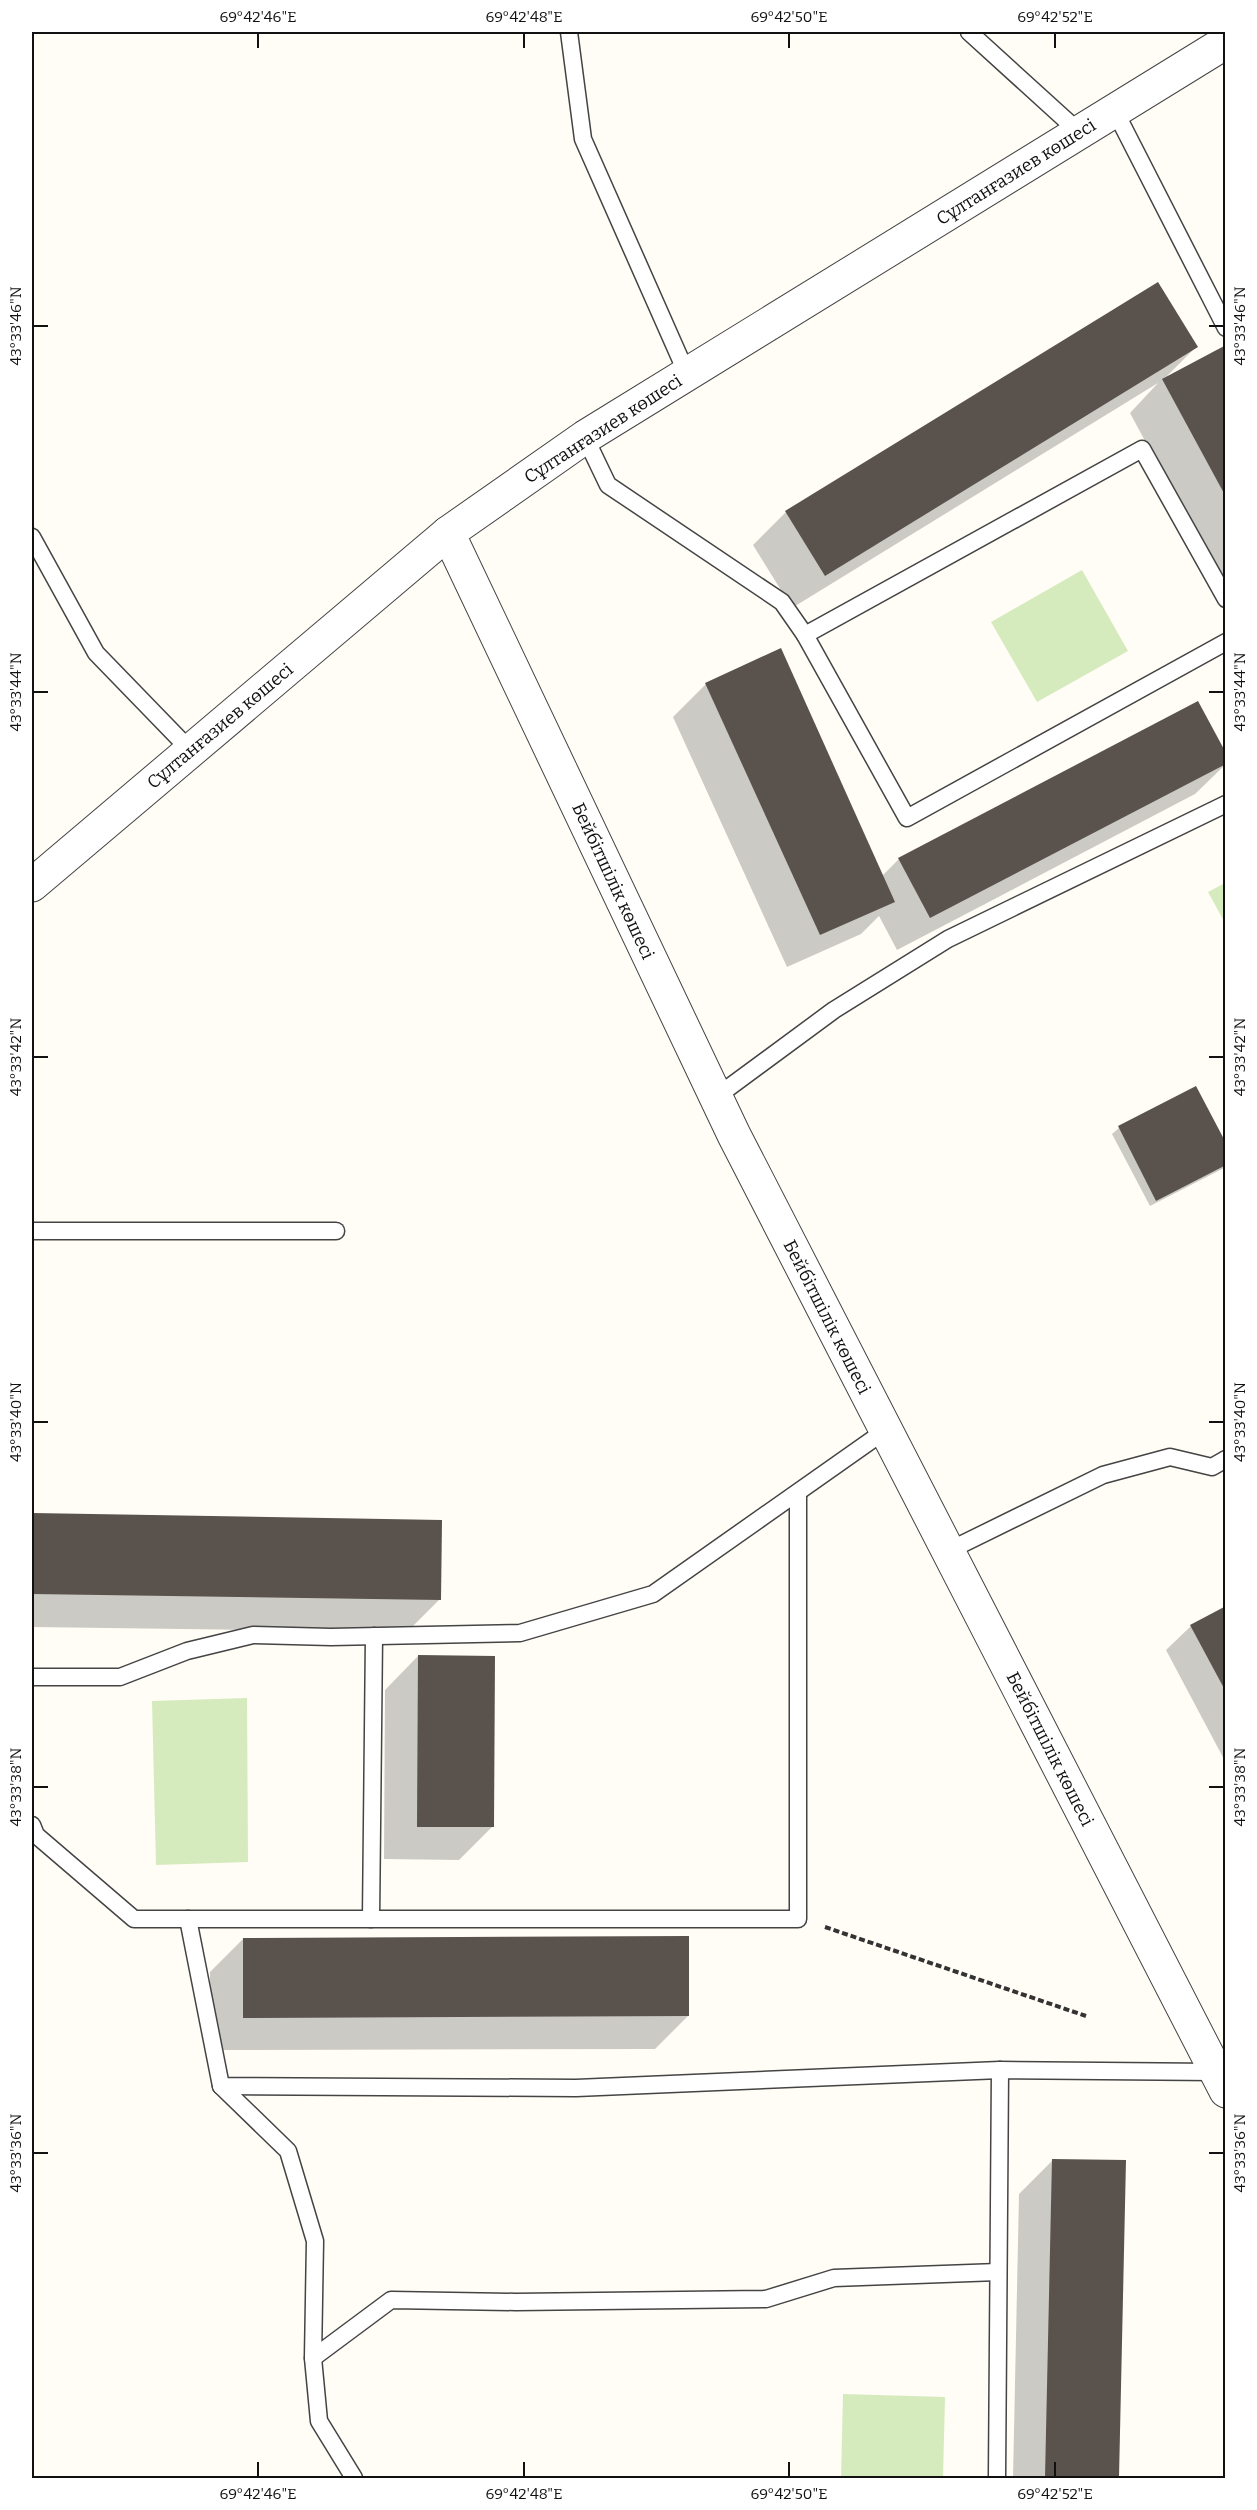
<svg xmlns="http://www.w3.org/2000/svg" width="1257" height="2510" viewBox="0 0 1257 2510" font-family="Bitter,serif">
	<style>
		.green { fill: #d5ebbd }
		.shadow { fill: #0003 }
		.building { fill: #5a524d }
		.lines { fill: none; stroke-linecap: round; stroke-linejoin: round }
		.service-casing { stroke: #444; stroke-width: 19 }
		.minor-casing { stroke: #444; stroke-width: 35 }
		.path { stroke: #333; stroke-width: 4; stroke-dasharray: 6 3; stroke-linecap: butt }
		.service { stroke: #fff; stroke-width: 16 }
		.minor { stroke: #fff; stroke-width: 33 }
		.ticks { fill: none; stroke: #111; stroke-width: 2 }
		.labels { text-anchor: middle; stroke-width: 6; stroke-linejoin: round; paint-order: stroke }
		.street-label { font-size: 18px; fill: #111; stroke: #fff }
		.neatline { fill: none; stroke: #111; stroke-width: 2 }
		.ticks-label { font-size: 15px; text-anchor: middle; fill: #111 }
	</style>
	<rect width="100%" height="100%" fill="#fffdf5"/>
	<g class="green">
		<polygon points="1082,570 1128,651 1037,702 991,622"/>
		<polygon points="1225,883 1225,923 1208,892"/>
		<polygon points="247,1698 248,1862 156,1865 152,1701"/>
		<polygon points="843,2394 945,2397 943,2478 841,2478"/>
	</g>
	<g class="shadow">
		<polygon points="1196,347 1165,378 1226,347 1226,592 1130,413 1158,383 792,608 753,545 786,512"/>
		<polygon points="706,684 882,876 899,859 1226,764 1195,794 897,950 879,916 861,934 787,967 673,717"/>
		<polygon points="1195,1088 1226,1146 1226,1167 1150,1206 1112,1134 1119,1128"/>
		<polygon points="32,1515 441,1521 440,1599 407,1632 32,1627"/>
		<polygon points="1226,1608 1226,1763 1166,1650 1191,1626"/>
		<polygon points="418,1656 492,1827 459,1860 384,1859 385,1690"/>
		<polygon points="243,1939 688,2016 655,2049 211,2050 210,1972"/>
		<polygon points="1052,2161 1125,2162 1118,2478 1013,2478 1019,2194"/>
	</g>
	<g class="building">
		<polygon points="1158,282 1198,347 825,576 785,511"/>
		<polygon points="1226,345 1226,497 1162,379"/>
		<polygon points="781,648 895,902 820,935 705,683"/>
		<polygon points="1198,701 1226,753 1226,764 930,918 898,858"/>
		<polygon points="1196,1086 1226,1143 1226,1165 1156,1201 1118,1126"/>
		<polygon points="32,1513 442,1520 441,1600 32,1594"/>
		<polygon points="1226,1606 1226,1692 1190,1625"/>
		<polygon points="418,1655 495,1656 494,1827 417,1827"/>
		<polygon points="689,1936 689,2016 243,2018 243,1938"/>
		<polygon points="1052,2159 1126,2160 1119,2478 1045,2478"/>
	</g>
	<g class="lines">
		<defs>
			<g id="service">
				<polyline points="569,32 583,139 687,374"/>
				<polyline points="969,32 1079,132"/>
				<polyline points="1115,111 1226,328"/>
				<polyline points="585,437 608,485 782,602 805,635"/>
				<polyline points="32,537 96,653 191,751"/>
				<polyline points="1226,599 1142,449 805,635 907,818 1226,642"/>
				<polyline points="716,1097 834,1010 948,939 1226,804"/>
				<polyline points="32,1231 336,1231"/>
				<polyline points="948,1551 1103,1475 1170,1457 1212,1467 1226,1459"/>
				<polyline points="32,1677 120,1677 187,1651 253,1635 331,1637 520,1633 653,1594 886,1430"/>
				<polyline points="32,1825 36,1835 134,1919 798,1919 798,1493"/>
				<polyline points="188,1919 221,2086 576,2088 1000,2070"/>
				<polyline points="371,1919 374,1636"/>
				<polyline points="221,2086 288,2151 315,2241 313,2358 391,2300 516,2302 766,2299 834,2278 998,2272"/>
				<polyline points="313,2358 319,2421 354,2478"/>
				<polyline points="997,2478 1000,2070 1216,2072"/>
			</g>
			<g id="minor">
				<polyline points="448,533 734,1135 1226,2091"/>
				<polyline points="32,885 448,533 585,437 1226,42"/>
			</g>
		</defs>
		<use href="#service" class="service-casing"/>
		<use href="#minor" class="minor-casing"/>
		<polyline class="path" points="825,1927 1086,2016"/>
		<use href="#service" class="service"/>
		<use href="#minor" class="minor"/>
	</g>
	<path class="ticks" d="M258,33V48M524,33V48M789,33V48M1055,33V48M33,326H48M1209,326H1224M33,692H48M1209,692H1224M33,1057H48M1209,1057H1224M33,1422H48M1209,1422H1224M33,1787H48M1209,1787H1224M33,2153H48M1209,2153H1224M258,2462V2477M524,2462V2477M789,2462V2477M1055,2462V2477"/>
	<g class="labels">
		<g class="street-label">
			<text transform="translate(1016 172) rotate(-32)" y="6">Сұлтанғазиев көшесі</text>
			<text transform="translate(603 429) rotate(-33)" y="6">Сұлтанғазиев көшесі</text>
			<text transform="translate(220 726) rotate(-40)" y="6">Сұлтанғазиев көшесі</text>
			<text transform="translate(613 881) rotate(65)" y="6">Бейбітшілік көшесі</text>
			<text transform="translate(827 1317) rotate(63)" y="6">Бейбітшілік көшесі</text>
			<text transform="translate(1050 1749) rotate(63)" y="6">Бейбітшілік көшесі</text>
		</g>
	</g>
	<rect width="1257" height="2510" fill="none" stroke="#ffffff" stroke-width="66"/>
	<rect x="33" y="33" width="1191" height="2444" class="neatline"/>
	<g class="ticks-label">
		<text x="258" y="22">69°42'46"E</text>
		<text x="524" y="22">69°42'48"E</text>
		<text x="789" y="22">69°42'50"E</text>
		<text x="1055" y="22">69°42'52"E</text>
		<text transform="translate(16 326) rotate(-90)" y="5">43°33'46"N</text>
		<text transform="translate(1240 326) rotate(-90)" y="5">43°33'46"N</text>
		<text transform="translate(16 692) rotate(-90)" y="5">43°33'44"N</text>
		<text transform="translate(1240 692) rotate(-90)" y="5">43°33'44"N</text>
		<text transform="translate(16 1057) rotate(-90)" y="5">43°33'42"N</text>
		<text transform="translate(1240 1057) rotate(-90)" y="5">43°33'42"N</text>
		<text transform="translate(16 1422) rotate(-90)" y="5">43°33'40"N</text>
		<text transform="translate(1240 1422) rotate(-90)" y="5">43°33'40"N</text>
		<text transform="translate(16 1787) rotate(-90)" y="5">43°33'38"N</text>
		<text transform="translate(1240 1787) rotate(-90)" y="5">43°33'38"N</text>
		<text transform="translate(16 2153) rotate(-90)" y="5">43°33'36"N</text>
		<text transform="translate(1240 2153) rotate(-90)" y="5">43°33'36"N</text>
		<text x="258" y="2499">69°42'46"E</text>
		<text x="524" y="2499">69°42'48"E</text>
		<text x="789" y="2499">69°42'50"E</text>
		<text x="1055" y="2499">69°42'52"E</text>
	</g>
</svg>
